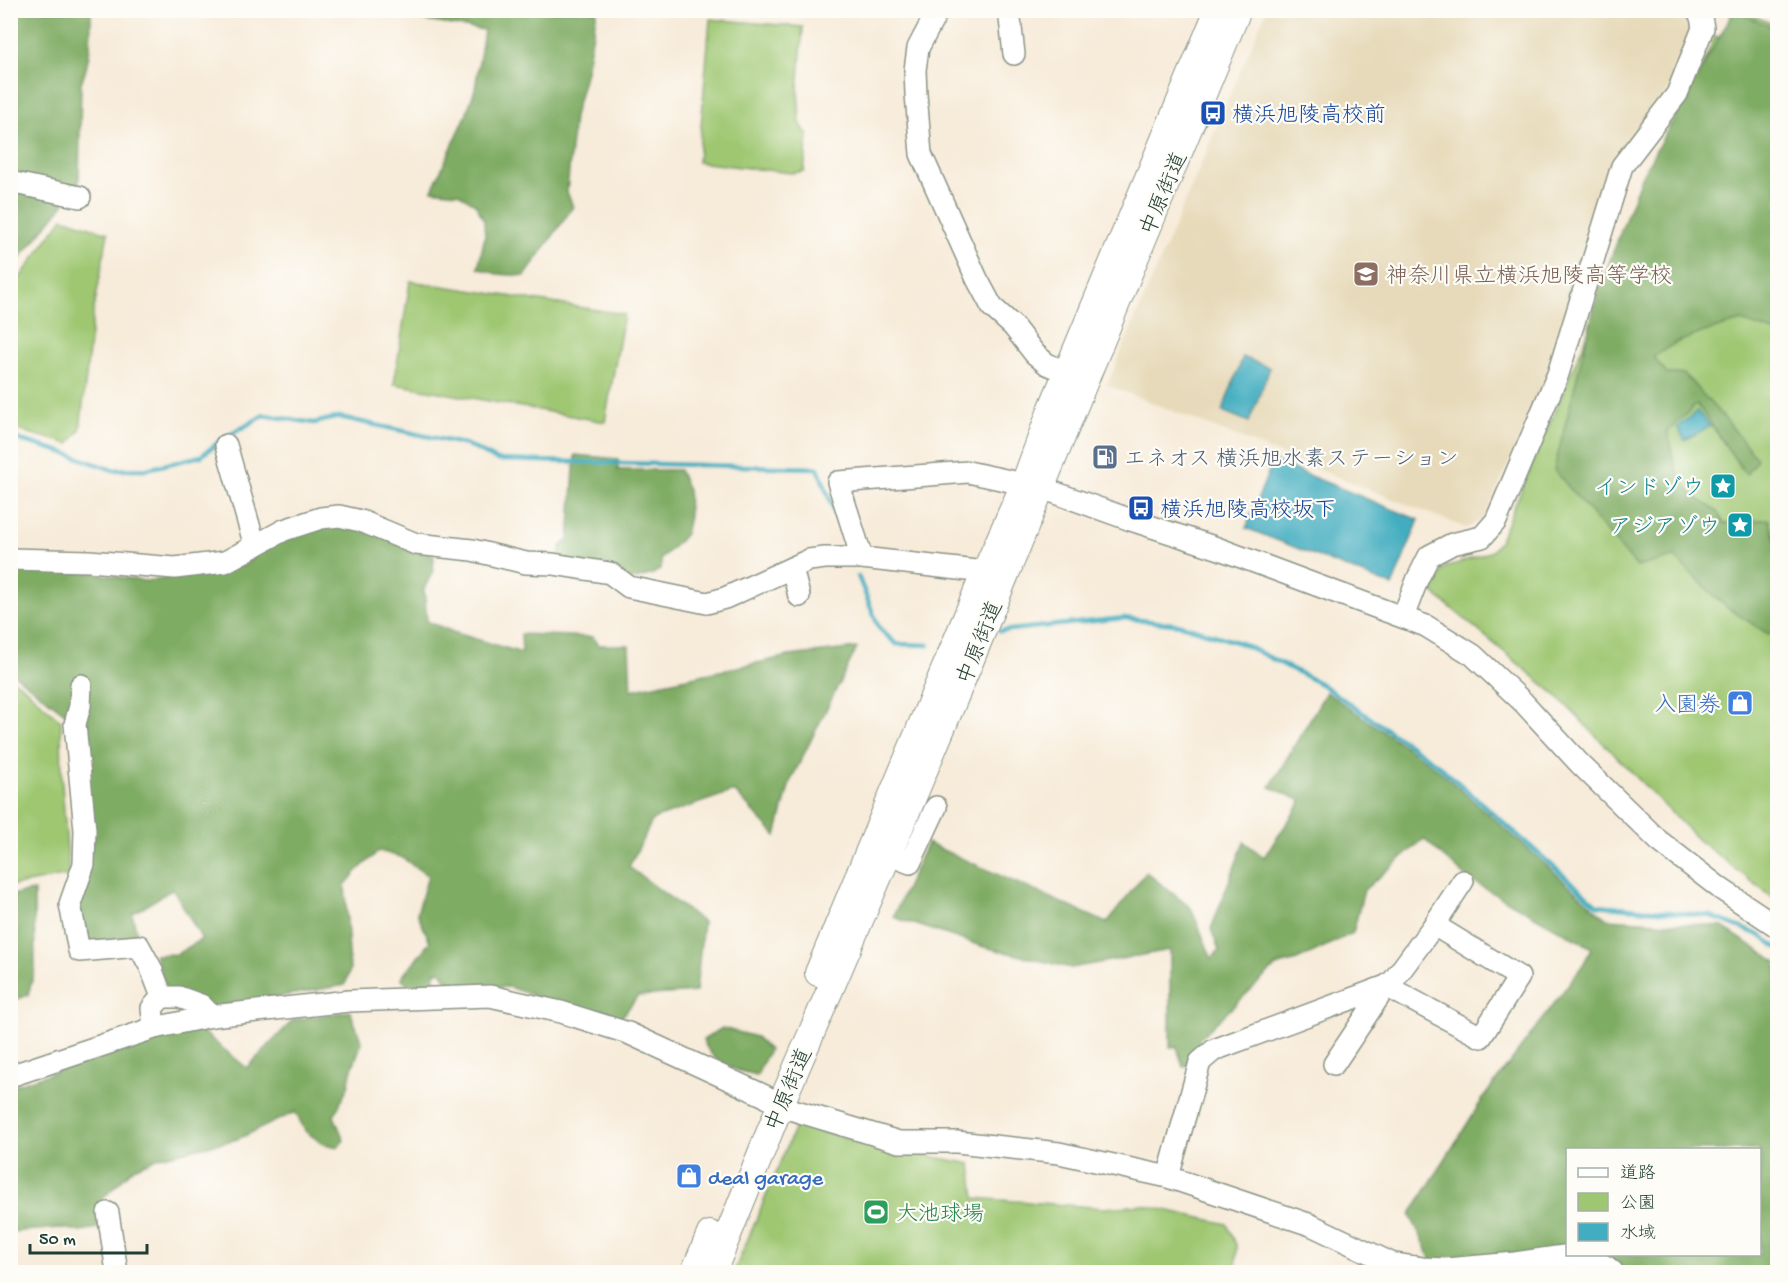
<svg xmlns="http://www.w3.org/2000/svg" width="1788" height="1283" viewBox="0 0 1788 1283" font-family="'Gochi Hand','Klee One',sans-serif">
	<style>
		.built { fill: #e7daba }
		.green { fill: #9fc772; stroke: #5f8253; stroke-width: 1.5 }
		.forest { fill: #7fac64; stroke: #4f744c; stroke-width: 1.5; fill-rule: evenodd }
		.water { fill: #42adc0; stroke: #30757a; stroke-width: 1.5 }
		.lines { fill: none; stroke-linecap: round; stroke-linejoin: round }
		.stream { stroke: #42adc0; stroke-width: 4.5 }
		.minor-casing { stroke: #8b9486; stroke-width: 24 }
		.major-casing { stroke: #8b9486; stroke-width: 28 }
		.minor { stroke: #fff; stroke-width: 21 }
		.major { stroke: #fff; stroke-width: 26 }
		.labels { text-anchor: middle; stroke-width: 4.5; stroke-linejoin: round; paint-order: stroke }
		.transit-label { font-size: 22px; fill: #164399; stroke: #fdfcf7; text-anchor: start }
		.street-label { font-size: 22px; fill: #1f3d34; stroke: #fdfcf7 }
		.education-label { font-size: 22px; fill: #785e54; stroke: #fdfcf7; text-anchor: start }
		.service-label { font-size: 22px; fill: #4e5e75; stroke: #fdfcf7; text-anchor: start }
		.culture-label { font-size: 22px; fill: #0d838f; stroke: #fdfcf7; text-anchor: end }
		.shop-label { font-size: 22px; fill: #366cbe; stroke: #fdfcf7; text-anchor: end }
		.leisure-label { font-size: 22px; fill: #27864d; stroke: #fdfcf7; text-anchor: start }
	</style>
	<rect width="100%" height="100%" fill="#fdfcf7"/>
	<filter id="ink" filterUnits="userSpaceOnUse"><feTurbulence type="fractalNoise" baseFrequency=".0167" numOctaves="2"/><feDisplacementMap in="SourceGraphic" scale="12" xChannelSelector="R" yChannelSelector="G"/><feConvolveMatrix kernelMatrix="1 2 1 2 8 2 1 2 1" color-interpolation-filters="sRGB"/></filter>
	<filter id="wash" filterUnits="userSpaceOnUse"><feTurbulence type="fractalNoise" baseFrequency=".008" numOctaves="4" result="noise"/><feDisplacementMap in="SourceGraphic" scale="24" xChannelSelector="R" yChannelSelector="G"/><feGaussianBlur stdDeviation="1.35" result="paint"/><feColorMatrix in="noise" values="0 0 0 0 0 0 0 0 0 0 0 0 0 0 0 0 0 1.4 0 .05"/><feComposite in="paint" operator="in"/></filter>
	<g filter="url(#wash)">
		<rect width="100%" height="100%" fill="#f7ebd9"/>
		<polygon class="built" points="1266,11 1678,11 1691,32 1668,91 1606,173 1548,375 1483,520 1466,528 1107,385"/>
		<g class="green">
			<polygon points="1743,11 1777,26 1777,901 1698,840 1557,696 1431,591 1444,568 1492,551 1499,542 1715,36 1730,42"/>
			<polygon points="710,19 803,27 798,91 800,123 808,136 804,171 791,173 698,162"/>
			<polygon points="63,218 108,233 93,314 80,430 69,444 10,428 11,290"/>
			<polygon points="410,281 624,314 605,422 394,384"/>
			<polygon points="11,678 26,689 61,721 62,785 69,875 11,886"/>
			<polygon points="796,1125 891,1149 971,1164 975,1198 1104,1208 1143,1205 1227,1224 1237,1247 1236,1272 734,1272"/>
		</g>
		<g class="forest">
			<path d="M11,11H91C91,35 91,60 81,83L79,183L68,184L65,203L11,269Z"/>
			<polygon points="401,11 597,11 586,71 574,116 567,192 573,207 525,276 497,274 478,268 485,236 484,221 476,205 458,193 432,190 465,118 475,89 484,30 420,20"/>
			<path d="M1734,11L1777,29V333L1741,321L1707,331L1675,343L1653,357L1668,374H1684L1727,421L1757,459L1746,475L1697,404L1668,431C1672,455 1673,472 1690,492C1702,506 1717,504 1724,524L1768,519L1777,545V630L1768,634L1726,607L1674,557L1637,567L1554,470L1598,292L1642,175Z"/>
			<path d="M575,455L618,459V470H679L688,490L689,516L685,535L661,559V568L653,574L632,580L559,561C559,550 559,546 569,540Z"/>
			<polygon points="387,524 434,556 433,571 424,589 427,621 453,632 522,653 521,634 593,637 599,645 629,645 631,690 789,656 857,648 790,782 776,836 734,791 653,819 629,867 703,922 696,992 638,996 618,1022 540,998 509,987 466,988 448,982 441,971 435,972 434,989 415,990 401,978 430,942 417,913 428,876 401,857 379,851 357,871 345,885 350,970 345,985 215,1008 168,994 155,955 177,954 202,939 173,889 132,914 139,941 86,943 76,906 78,723 11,672 10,569 94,573 146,581 219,571 245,565 272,537 293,525"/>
			<path d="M1326,692L1434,766L1607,919L1721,926L1777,962V1272H1434L1426,1247L1410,1215L1484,1097L1582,966L1592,948L1468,879L1424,839L1364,890L1353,933L1297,960L1276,966L1199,1039L1195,1062L1183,1067L1177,1047H1170V950L1071,968L984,947L893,917L927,843L1107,923L1146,872L1191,908L1212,959L1219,950L1211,929L1244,842L1264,857L1302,801L1270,787ZM1568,1150H1760V1254H1568Z"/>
			<polygon points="34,891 35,969 28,995 18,999 11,987 11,895"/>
			<polygon points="350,1011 362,1042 351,1072 348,1087 334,1116 344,1140 338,1147 324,1144 306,1132 295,1112 238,1139 159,1157 134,1168 100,1201 105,1227 80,1231 61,1228 11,1232 11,1086 181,1031 198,1028 247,1068 293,1020"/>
			<path d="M722,1028L756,1037L769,1050L757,1075C732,1070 713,1065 703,1040Z"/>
		</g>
		<g class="water">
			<polygon points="1243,357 1270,368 1249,422 1222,411"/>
			<polygon points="1697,411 1710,426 1685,440 1677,427"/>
			<polygon points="1273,461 1419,520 1392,586 1246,528"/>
		</g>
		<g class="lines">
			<g class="stream">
				<polyline points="10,437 62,452 113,470 147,469 201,456 223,439 264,415 314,423 339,417 467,445 497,460 818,468 848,547"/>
				<polyline points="858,576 879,628 896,644 928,645"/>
				<polyline points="1000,631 1124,618 1181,625 1243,644 1321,684 1437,764 1597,905 1711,916 1759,935 1778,948"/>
			</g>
		</g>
	</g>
	<g filter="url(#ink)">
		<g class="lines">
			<defs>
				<g id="minor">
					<polyline points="938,10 918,48 915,70 916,94 921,154 977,279 992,307 1013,326 1035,354 1047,364 1068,373"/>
					<polyline points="1009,10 1014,54"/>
					<polyline points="10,182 80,197"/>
					<polyline points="226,445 255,546"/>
					<polyline points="10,559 89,561 175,568 225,562 284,530 321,518 339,516 361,521 416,544 472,550 526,563 553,564 610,573 629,587 707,603 725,598 809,560 825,558 862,558"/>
					<polyline points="792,568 799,596"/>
					<polyline points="985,572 862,558 838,482 968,472 1042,488 1131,520 1217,548 1426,626 1473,655 1523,702 1580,764 1659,841 1721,889 1778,927"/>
					<polyline points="1403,617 1418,578 1429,556 1452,544 1482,537 1496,521 1558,374 1622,166 1677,94 1703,28 1701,17 1697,10"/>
					<polyline points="81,685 80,706 75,724 85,830 84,864 70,904 79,951 139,946 151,968 162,997 152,1008 154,1028"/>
					<polyline points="888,854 910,863 936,807"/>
					<polyline points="1434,925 1463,881"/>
					<polyline points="162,997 179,997 201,1005 212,1016"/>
					<polyline points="10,1076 154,1028 212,1016 349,1001 490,996 561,1012 628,1033 765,1096 780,1106 899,1142 957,1142 1059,1153 1168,1177 1311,1225 1393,1264 1422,1268 1446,1269 1515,1263 1571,1255 1590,1258 1607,1267 1613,1272"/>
					<polyline points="1168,1177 1200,1062 1214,1050 1386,986 1481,1037 1519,977 1434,925 1393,981 1386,986 1334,1064"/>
					<polyline points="108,1213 117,1272"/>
				</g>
				<g id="major">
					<polyline points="818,973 985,572 1024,484 1051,410 1218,10"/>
					<polyline points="694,1272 710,1234"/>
					<polyline points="713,1272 780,1106 911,802 972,657 1137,254 1238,10"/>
				</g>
			</defs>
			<use href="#minor" class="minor-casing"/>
			<use href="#major" class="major-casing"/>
			<use href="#minor" class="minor"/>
			<use href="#major" class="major"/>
		</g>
	</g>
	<defs>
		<symbol id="bus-square" viewBox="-11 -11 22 22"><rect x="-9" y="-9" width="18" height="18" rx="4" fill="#1a4fb4" stroke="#fdfcf7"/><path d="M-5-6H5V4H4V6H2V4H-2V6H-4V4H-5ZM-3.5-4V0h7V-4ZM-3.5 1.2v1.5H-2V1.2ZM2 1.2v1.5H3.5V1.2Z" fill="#fff"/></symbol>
		<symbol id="school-square" viewBox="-11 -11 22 22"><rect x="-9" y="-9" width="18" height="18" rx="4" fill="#8d6e63" stroke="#fdfcf7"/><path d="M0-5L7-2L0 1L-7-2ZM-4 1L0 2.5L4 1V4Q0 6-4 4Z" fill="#fff"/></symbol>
		<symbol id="fuel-square" viewBox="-11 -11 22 22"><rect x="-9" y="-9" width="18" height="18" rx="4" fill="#5c6f8a" stroke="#fdfcf7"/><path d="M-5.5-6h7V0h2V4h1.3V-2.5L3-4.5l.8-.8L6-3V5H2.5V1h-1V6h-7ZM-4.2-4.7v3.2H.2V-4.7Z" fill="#fff"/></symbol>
		<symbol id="sight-square" viewBox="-11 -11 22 22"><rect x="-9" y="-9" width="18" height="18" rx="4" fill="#0f9aa8" stroke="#fdfcf7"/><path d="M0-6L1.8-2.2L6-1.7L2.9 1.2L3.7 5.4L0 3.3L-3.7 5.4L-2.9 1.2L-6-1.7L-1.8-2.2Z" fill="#fff"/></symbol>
		<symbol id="shop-square" viewBox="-11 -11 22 22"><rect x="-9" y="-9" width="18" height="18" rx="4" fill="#3f7fe0" stroke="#fdfcf7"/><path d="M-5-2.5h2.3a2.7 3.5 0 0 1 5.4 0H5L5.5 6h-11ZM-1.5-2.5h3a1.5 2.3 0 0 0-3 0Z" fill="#fff"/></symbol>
		<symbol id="stadium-square" viewBox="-11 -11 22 22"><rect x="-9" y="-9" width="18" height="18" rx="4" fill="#2e9e5b" stroke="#fdfcf7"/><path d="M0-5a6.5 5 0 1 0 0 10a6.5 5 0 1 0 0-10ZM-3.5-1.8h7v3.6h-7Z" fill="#fff"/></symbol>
	</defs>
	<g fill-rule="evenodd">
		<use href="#bus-square" x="1198" y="98" width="30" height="30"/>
		<use href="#school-square" x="1351" y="259" width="30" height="30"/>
		<use href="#fuel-square" x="1090" y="442" width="30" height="30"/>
		<use href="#sight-square" x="1708" y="471" width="30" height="30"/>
		<use href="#bus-square" x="1126" y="493" width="30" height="30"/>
		<use href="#sight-square" x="1725" y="510" width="30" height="30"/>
		<use href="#shop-square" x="1725" y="688" width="30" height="30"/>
		<use href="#shop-square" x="674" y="1161" width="30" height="30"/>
		<use href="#stadium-square" x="861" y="1197" width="30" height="30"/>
	</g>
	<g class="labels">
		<g class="transit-label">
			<text x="1232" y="121">横浜旭陵高校前</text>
			<text x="1160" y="516">横浜旭陵高校坂下</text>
		</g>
		<g class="street-label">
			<text transform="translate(1162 193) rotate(-67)" y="8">中原街道</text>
			<text transform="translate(978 642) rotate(-68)" y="8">中原街道</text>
			<text transform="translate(787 1089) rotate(-67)" y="8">中原街道</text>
		</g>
		<g class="education-label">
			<text x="1386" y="282">神奈川県立横浜旭陵高等学校</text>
		</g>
		<g class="service-label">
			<text x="1124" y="465">エネオス 横浜旭水素ステーション</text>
		</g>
		<g class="culture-label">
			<text x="1704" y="494">インドゾウ</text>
			<text x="1720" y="533">アジアゾウ</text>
		</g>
		<g class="shop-label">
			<text x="1720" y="711">入園券</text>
			<text x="708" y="1184" text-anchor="start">deal garage</text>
		</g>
		<g class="leisure-label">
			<text x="896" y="1220">大池球場</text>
		</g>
	</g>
	<rect width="1788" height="1283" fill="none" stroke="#fdfcf7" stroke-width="36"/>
	<rect x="1566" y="1148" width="195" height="108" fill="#fdfcf7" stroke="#a4b0a9" stroke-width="1.5"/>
	<rect x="1578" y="1168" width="30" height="9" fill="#ffffff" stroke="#a4b0a9" stroke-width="1.5"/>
	<text x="1620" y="1178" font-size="18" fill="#1f3d34">道路</text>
	<rect x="1578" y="1193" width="30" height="18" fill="#9fc772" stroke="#a4b0a9" stroke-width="1.5"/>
	<text x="1620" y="1208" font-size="18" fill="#1f3d34">公園</text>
	<rect x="1578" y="1223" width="30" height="18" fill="#42adc0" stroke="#a4b0a9" stroke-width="1.5"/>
	<text x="1620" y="1238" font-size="18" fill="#1f3d34">水域</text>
	<path d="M30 1244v9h117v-9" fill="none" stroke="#1f3d34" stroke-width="3"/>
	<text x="39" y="1244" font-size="18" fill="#1f3d34" stroke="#fdfcf7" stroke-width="4.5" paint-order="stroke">50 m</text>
</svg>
